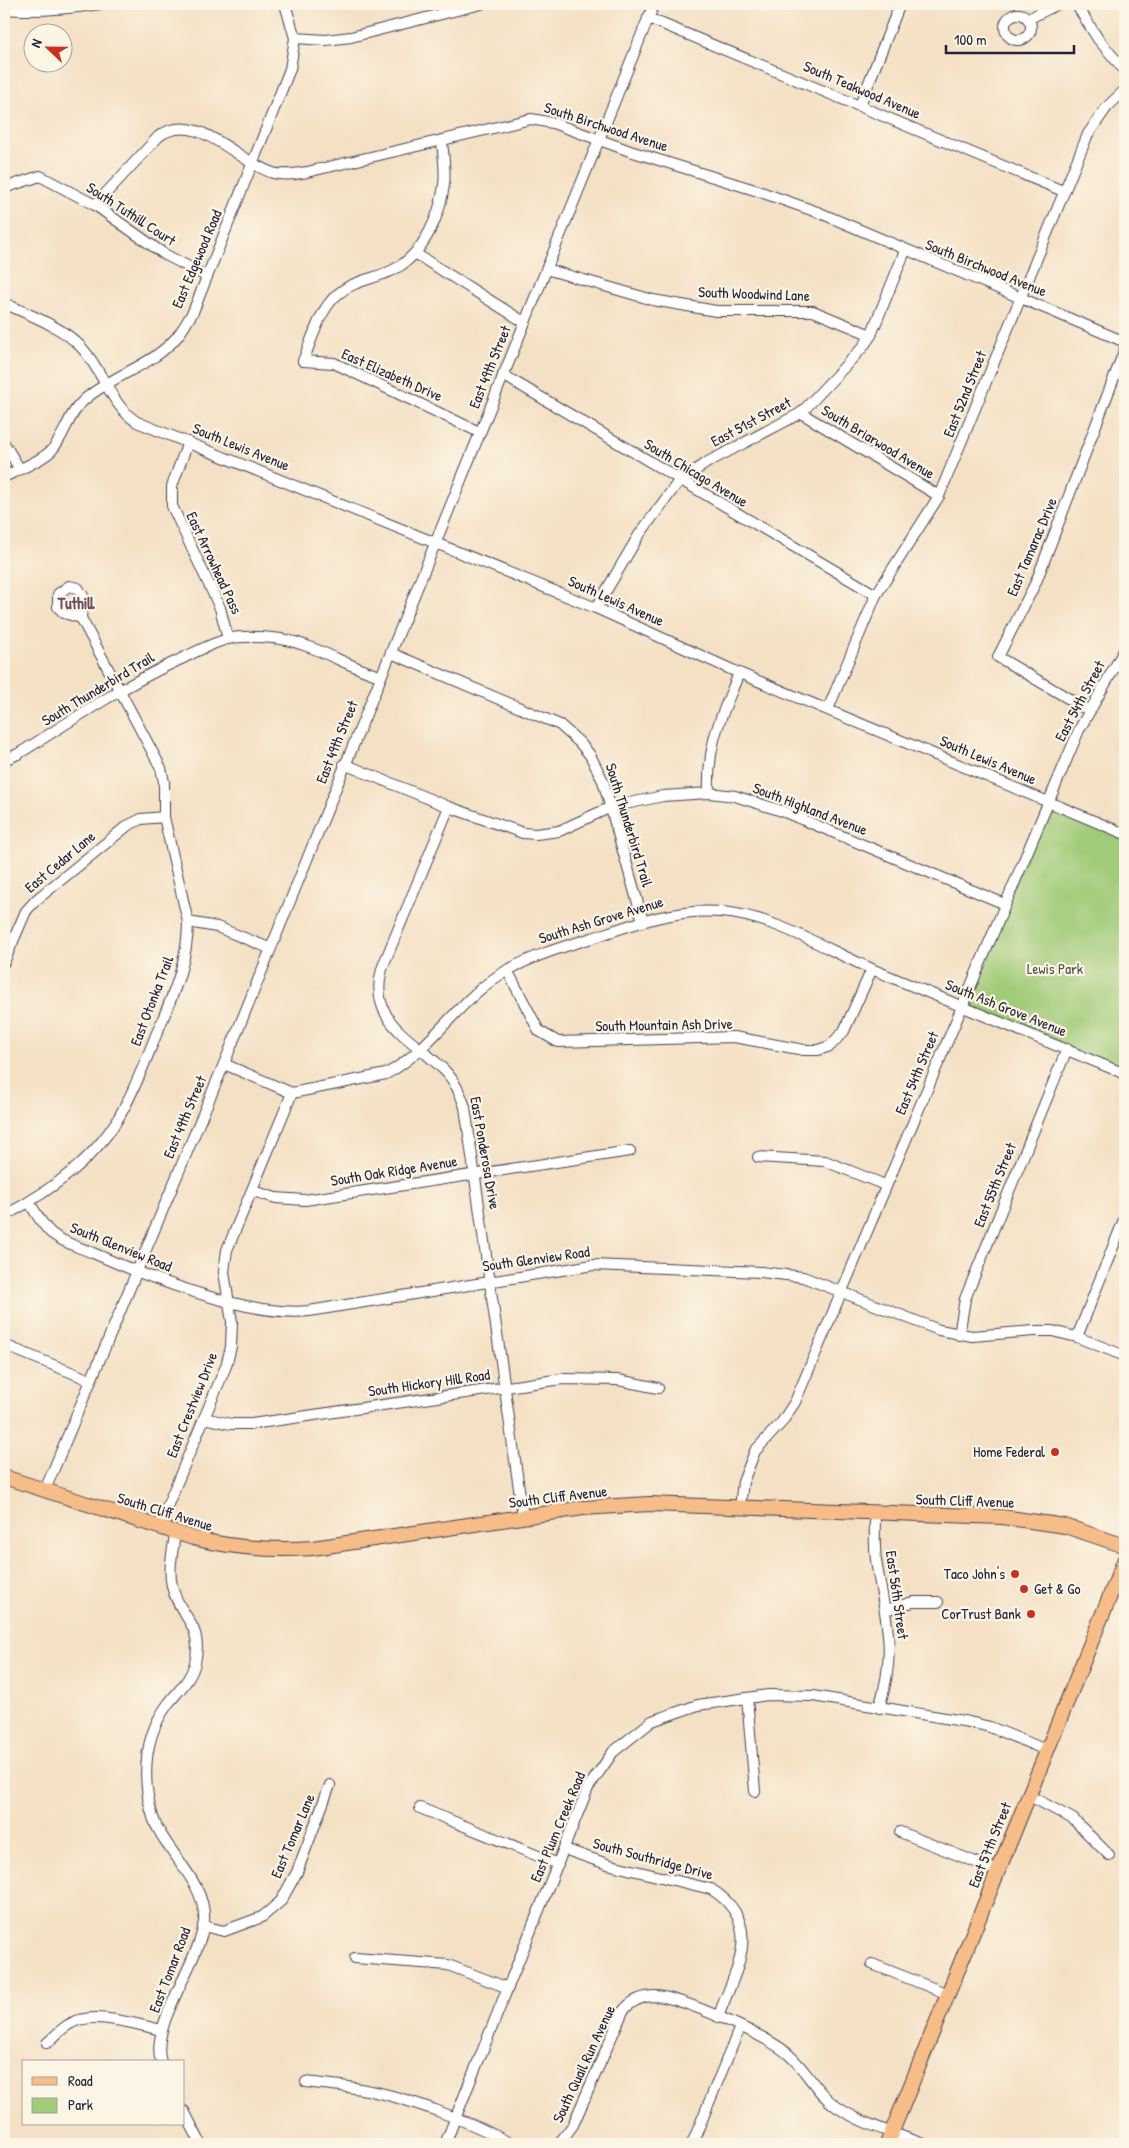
<svg xmlns="http://www.w3.org/2000/svg" width="1129" height="2148" viewBox="0 0 1129 2148" font-family="'Patrick Hand',sans-serif">
	<style>
		.green { fill: #a0cb78; stroke: #61765a }
		.lines { fill: none; stroke-linecap: round; stroke-linejoin: round }
		.minor-casing { stroke: #423e50; stroke-width: 12 }
		.major-casing { stroke: #423e50; stroke-width: 16 }
		.minor { stroke: #fff; stroke-width: 10 }
		.major { stroke: #f7bd88; stroke-width: 14 }
		.poi-dot { fill: #c8321e; stroke: #fcf5e5; stroke-width: 2 }
		.labels { text-anchor: middle; stroke-width: 4.5; stroke-linejoin: round; paint-order: stroke }
		.street-label { font-size: 15px; fill: #22223b; stroke: #fcf5e5 }
		.park-label { font-size: 15px; fill: #48554d; stroke: #fcf5e5 }
		.poi-label { font-size: 15px; fill: #22223b; stroke: #fcf5e5; text-anchor: end }
		.neighbourhood-label { font-size: 16px; font-weight: bold; fill: #674d5d; stroke: #fcf5e5 }
	</style>
	<rect width="100%" height="100%" fill="#fcf5e5"/>
	<filter id="ink" filterUnits="userSpaceOnUse"><feTurbulence type="fractalNoise" baseFrequency=".02" numOctaves="2"/><feDisplacementMap in="SourceGraphic" scale="10" xChannelSelector="R" yChannelSelector="G"/><feConvolveMatrix kernelMatrix="1 2 1 2 8 2 1 2 1" color-interpolation-filters="sRGB"/></filter>
	<filter id="wash" filterUnits="userSpaceOnUse"><feTurbulence type="fractalNoise" baseFrequency=".0096" numOctaves="4" result="noise"/><feDisplacementMap in="SourceGraphic" scale="20" xChannelSelector="R" yChannelSelector="G"/><feGaussianBlur stdDeviation="1.12" result="paint"/><feColorMatrix in="noise" values="0 0 0 0 0 0 0 0 0 0 0 0 0 0 0 0 0 1.4 0 .05"/><feComposite in="paint" operator="in"/></filter>
	<g filter="url(#wash)">
		<rect width="100%" height="100%" fill="#f4e0c4"/>
		<polygon class="green" points="1049,802 1125,834 1125,1068 1123,1073 962,1007"/>
	</g>
	<g filter="url(#ink)">
		<g class="lines">
			<defs>
				<g id="minor">
					<polyline points="1076,4 1098,39 1125,71"/>
					<path d="M4,9C37,12 67,9 100,4"/>
					<circle cx="1018" cy="27" r="13"/>
					<polyline points="648,18 1063,191"/>
					<polyline points="1028,19 1058,4"/>
					<polyline points="295,38 326,40 351,37 481,4"/>
					<polyline points="860,105 900,4"/>
					<path d="M442,140C443,155 446,171 444,185C440,217 423,255 393,270C375,279 354,280 338,294C320,308 312,340 303,361L334,363L479,432"/>
					<polyline points="4,188 40,176 95,205 164,254 206,276"/>
					<path d="M95,205L159,136C197,109 237,162 273,173C284,176 296,174 307,172L531,119L553,123L630,151L758,191L820,213L1125,342"/>
					<polyline points="416,254 524,322"/>
					<polyline points="546,269 653,300 716,311 813,311 871,335"/>
					<path d="M4,303C29,315 61,326 80,346C102,368 110,405 137,422L596,608L739,673L1125,834"/>
					<polyline points="503,375 876,595"/>
					<polyline points="801,413 939,496"/>
					<polyline points="188,442 172,486 172,506 220,608 228,639"/>
					<polyline points="4,443 19,468"/>
					<path d="M4,477C19,469 38,463 51,451C65,436 68,414 84,400C112,375 152,366 176,338C183,330 188,320 193,312L290,69L295,38L285,4"/>
					<polygon points="69,586 78,588 83,596 81,618 64,613 58,607 58,594"/>
					<polyline points="596,608 639,535 679,481 708,462 801,413 863,347 871,335 905,251"/>
					<polyline points="391,653 560,725 579,742 590,755 603,781 643,921"/>
					<polyline points="828,709 876,595 939,496 1088,134 1107,107 1125,90"/>
					<polyline points="1088,710 998,657 1036,582 1125,349"/>
					<path d="M4,760L18,754C71,721 122,686 179,660C194,653 211,643 228,639C244,635 265,637 281,639C316,645 346,666 380,676"/>
					<polyline points="344,764 449,807 523,833 536,834 559,831 611,807 663,796 709,793 735,796 782,811 1005,904"/>
					<path d="M709,793C707,742 721,718 739,673"/>
					<path d="M449,807L383,966C365,1024 416,1039 447,1073C456,1083 461,1095 465,1107L523,1517"/>
					<polyline points="188,922 217,927 269,948"/>
					<polyline points="4,962 26,911 36,900 127,826 141,819 164,817"/>
					<polyline points="507,970 539,1031 558,1042 734,1037 804,1050 818,1050 830,1046 844,1031 872,969"/>
					<path d="M224,1064L292,1093L386,1074C434,1048 460,996 508,970C535,955 563,947 592,938C634,924 676,908 721,912C774,916 825,949 874,970C957,1005 1042,1039 1125,1074"/>
					<polyline points="758,1157 825,1161 885,1185"/>
					<polyline points="253,1191 276,1198 305,1200 630,1151"/>
					<path d="M29,1202C36,1213 42,1225 51,1233C63,1243 79,1247 93,1253C150,1278 248,1317 309,1311L593,1265L761,1272L803,1277L939,1330L972,1336L1034,1331H1052L1077,1337L1125,1356"/>
					<path d="M4,1216C52,1190 98,1158 124,1108C138,1082 148,1054 159,1028C174,993 188,960 188,922L164,817V782L161,768L81,618"/>
					<polyline points="959,1335 965,1299 1067,1049"/>
					<polyline points="1077,1337 1125,1217"/>
					<polyline points="4,1345 90,1380"/>
					<polyline points="204,1418 231,1424 252,1424 562,1379 618,1380 658,1388"/>
					<polyline points="45,1490 224,1064 654,4"/>
					<polyline points="740,1507 743,1482 755,1451 782,1422 795,1402 1079,730 1125,649"/>
					<path d="M875,1514C875,1529 874,1545 876,1560C885,1620 898,1647 879,1708"/>
					<polyline points="158,1528 226,1366 231,1347 232,1322 224,1272 227,1250 292,1093"/>
					<polyline points="885,1610 913,1602 938,1602"/>
					<polyline points="747,1698 755,1791"/>
					<polyline points="1028,1795 1073,1819 1109,1855"/>
					<polyline points="420,1808 558,1864"/>
					<polyline points="900,1832 998,1871"/>
					<path d="M564,1849L607,1864L711,1889C766,1924 736,1969 718,2017"/>
					<polyline points="203,1926 224,1931 262,1917 281,1901 297,1872 330,1785"/>
					<polyline points="355,1958 448,1965 508,1988"/>
					<polyline points="872,1964 948,1994"/>
					<path d="M47,2043C54,2037 60,2030 68,2025C91,2009 137,2025 162,2030"/>
					<path d="M161,2062C149,2025 200,1962 204,1922C207,1887 174,1859 158,1829C153,1821 150,1807 148,1797C143,1763 147,1732 168,1704C178,1691 191,1680 195,1663C204,1622 179,1618 172,1586C168,1570 173,1550 175,1534"/>
					<path d="M306,2082C328,2085 350,2086 371,2091C410,2099 477,2124 511,2144"/>
					<polyline points="184,2111 201,2144"/>
					<polyline points="445,2144 588,1788 613,1752 652,1721 698,1705 768,1695 813,1696 969,1722 990,1727 1046,1750"/>
					<path d="M559,2144L573,2125L623,2011C631,2001 643,1996 656,1996C681,1997 769,2037 788,2054C807,2070 816,2093 837,2107C862,2124 896,2134 924,2144"/>
					<polyline points="692,2144 740,2027"/>
				</g>
				<g id="major">
					<path d="M4,1477L193,1538C233,1548 272,1551 313,1548L583,1508L649,1504L1002,1517L1065,1526L1125,1546"/>
					<polyline points="887,2144 1125,1559"/>
				</g>
			</defs>
			<use href="#minor" class="minor-casing"/>
			<use href="#major" class="major-casing"/>
			<use href="#minor" class="minor"/>
			<use href="#major" class="major"/>
		</g>
	</g>
	<g class="poi-dot">
		<circle cx="1055" cy="1452" r="5"/>
		<circle cx="1015" cy="1574" r="5"/>
		<circle cx="1024" cy="1589" r="5"/>
		<circle cx="1031" cy="1614" r="5"/>
	</g>
	<g class="labels">
		<g class="street-label">
			<text transform="translate(862 90) rotate(23)" y="5">South Teakwood Avenue</text>
			<text transform="translate(606 127) rotate(18)" y="5">South Birchwood Avenue</text>
			<text transform="translate(131 214) rotate(33)" y="5">South Tuthill Court</text>
			<text transform="translate(197 259) rotate(-67)" y="5">East Edgewood Road</text>
			<text transform="translate(986 268) rotate(22)" y="5">South Birchwood Avenue</text>
			<text transform="translate(754 294) rotate(2)" y="5">South Woodwind Lane</text>
			<text transform="translate(490 367) rotate(-68)" y="5">East 49th Street</text>
			<text transform="translate(392 375) rotate(24)" y="5">East Elizabeth Drive</text>
			<text transform="translate(965 394) rotate(-68)" y="5">East 52nd Street</text>
			<text transform="translate(751 422) rotate(-28)" y="5">East 51st Street</text>
			<text transform="translate(878 442) rotate(31)" y="5">South Briarwood Avenue</text>
			<text transform="translate(241 447) rotate(22)" y="5">South Lewis Avenue</text>
			<text transform="translate(696 473) rotate(31)" y="5">South Chicago Avenue</text>
			<text transform="translate(1032 547) rotate(-67)" y="5">East Tamarac Drive</text>
			<text transform="translate(214 563) rotate(65)" y="5">East Arrowhead Pass</text>
			<text transform="translate(616 601) rotate(24)" y="5">South Lewis Avenue</text>
			<text transform="translate(98 689) rotate(-31)" y="5">South Thunderbird Trail</text>
			<text transform="translate(1080 701) rotate(-62)" y="5">East 54th Street</text>
			<text transform="translate(337 742) rotate(-68)" y="5">East 49th Street</text>
			<text transform="translate(988 760) rotate(23)" y="5">South Lewis Avenue</text>
			<text transform="translate(810 809) rotate(21)" y="5">South Highland Avenue</text>
			<text transform="translate(629 825) rotate(73)" y="5">South Thunderbird Trail</text>
			<text transform="translate(60 862) rotate(-40)" y="5">East Cedar Lane</text>
			<text transform="translate(601 920) rotate(-17)" y="5">South Ash Grove Avenue</text>
			<text transform="translate(152 1001) rotate(-69)" y="5">East Otonka Trail</text>
			<text transform="translate(1006 1008) rotate(22)" y="5">South Ash Grove Avenue</text>
			<text transform="translate(664 1025) rotate(-1)" y="5">South Mountain Ash Drive</text>
			<text transform="translate(917 1073) rotate(-67)" y="5">East 54th Street</text>
			<text transform="translate(185 1117) rotate(-67)" y="5">East 49th Street</text>
			<text transform="translate(485 1153) rotate(80)" y="5">East Ponderosa Drive</text>
			<text transform="translate(394 1171) rotate(-9)" y="5">South Oak Ridge Avenue</text>
			<text transform="translate(995 1185) rotate(-68)" y="5">East 55th Street</text>
			<text transform="translate(121 1247) rotate(22)" y="5">South Glenview Road</text>
			<text transform="translate(536 1259) rotate(-8)" y="5">South Glenview Road</text>
			<text transform="translate(429 1383) rotate(-8)" y="5">South Hickory Hill Road</text>
			<text transform="translate(192 1405) rotate(-68)" y="5">East Crestview Drive</text>
			<text transform="translate(558 1497) rotate(-7)" y="5">South Cliff Avenue</text>
			<text transform="translate(965 1501) rotate(2)" y="5">South Cliff Avenue</text>
			<text transform="translate(165 1512) rotate(17)" y="5">South Cliff Avenue</text>
			<text transform="translate(897 1595) rotate(82)" y="5">East 56th Street</text>
			<text transform="translate(558 1827) rotate(-67)" y="5">East Plum Creek Road</text>
			<text transform="translate(293 1836) rotate(-67)" y="5">East Tomar Lane</text>
			<text transform="translate(990 1845) rotate(-68)" y="5">East 57th Street</text>
			<text transform="translate(653 1859) rotate(15)" y="5">South Southridge Drive</text>
			<text transform="translate(170 1970) rotate(-69)" y="5">East Tomar Road</text>
			<text transform="translate(584 2064) rotate(-65)" y="5">South Quail Run Avenue</text>
		</g>
		<g class="park-label">
			<text x="1055" y="974">Lewis Park</text>
		</g>
		<g class="poi-label">
			<text x="1045" y="1457">Home Federal</text>
			<text x="1005" y="1579">Taco John's</text>
			<text x="1034" y="1594" text-anchor="start">Get &amp; Go</text>
			<text x="1021" y="1619">CorTrust Bank</text>
		</g>
		<g class="neighbourhood-label">
			<text x="76" y="609">Tuthill</text>
		</g>
	</g>
	<rect width="1129" height="2148" fill="none" stroke="#fcf5e5" stroke-width="20"/>
	<rect x="22" y="2060" width="162" height="65" fill="#fcf5e5" stroke="#a5a1a1"/>
	<rect x="32" y="2077" width="25" height="8" fill="#f7bd88" stroke="#a5a1a1"/>
	<text x="68" y="2086" font-size="15" fill="#22223b">Road</text>
	<rect x="32" y="2098" width="25" height="15" fill="#a0cb78" stroke="#a5a1a1"/>
	<text x="68" y="2110" font-size="15" fill="#22223b">Park</text>
	<g transform="translate(48 48) rotate(292)"><circle r="24" fill="#fcf5e5" stroke="#a5a1a1"/>
	<path d="M0-4L9 19L0 12L-9 19Z" fill="#c8321e"/>
	<text y="-8" font-size="14" font-weight="bold" text-anchor="middle" fill="#22223b">N</text>
	</g>
	<path d="M946 45v8h128v-8" fill="none" stroke="#22223b" stroke-width="2.5"/>
	<text x="954" y="45" font-size="15" fill="#22223b" stroke="#fcf5e5" stroke-width="4" paint-order="stroke">100 m</text>
</svg>
